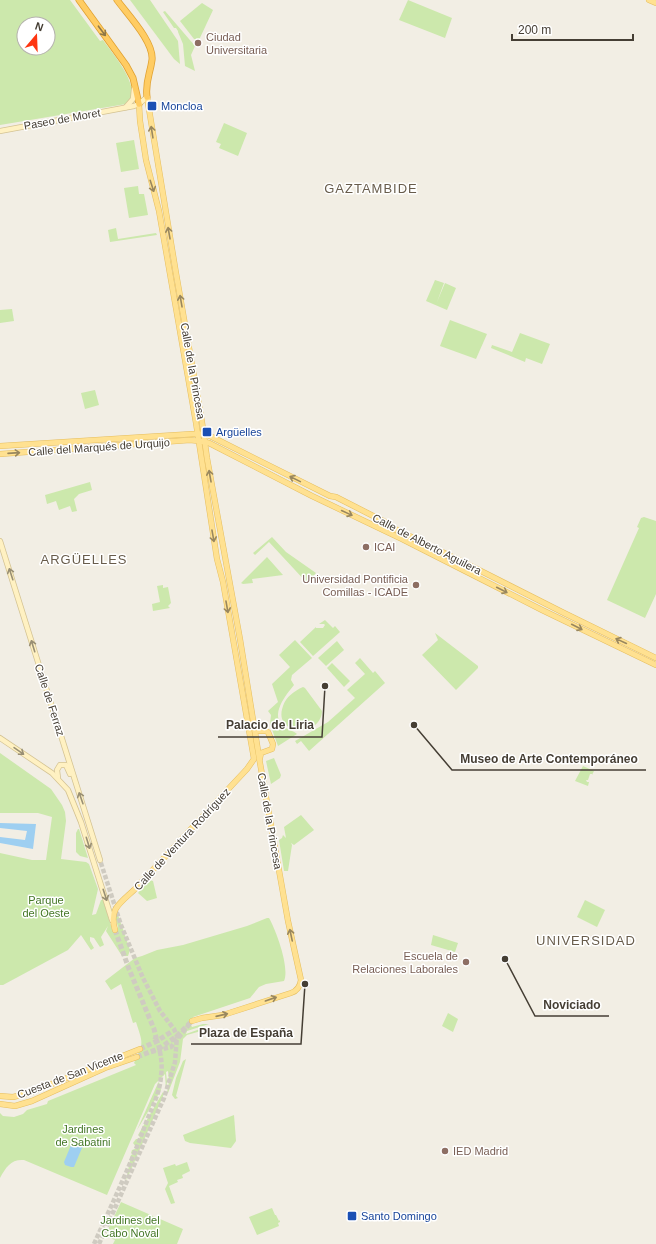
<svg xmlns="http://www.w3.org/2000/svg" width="656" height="1244" viewBox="0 0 656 1244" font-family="Helvetica,sans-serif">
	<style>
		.green { fill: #cce8ac; fill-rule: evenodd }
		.water { fill: #9ecff1 }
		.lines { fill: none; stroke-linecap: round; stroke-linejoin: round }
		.secondary-tunnel { stroke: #cfcbc1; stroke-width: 4.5; stroke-dasharray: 4.5 2; stroke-linecap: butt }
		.primary-tunnel { stroke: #cfcbc1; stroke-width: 5; stroke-dasharray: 5 2.5; stroke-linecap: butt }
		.secondary-casing { stroke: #d4c393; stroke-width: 6 }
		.primary-casing { stroke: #e6be5f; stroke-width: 6 }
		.highway-casing { stroke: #e0a131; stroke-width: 7 }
		.secondary { stroke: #fff1c2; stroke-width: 4.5 }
		.primary { stroke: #ffe191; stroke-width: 5 }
		.highway { stroke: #ffcc63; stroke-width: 5.5 }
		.oneway { stroke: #8f7747 }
		.oneway2 { stroke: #99875e }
		.oneway3 { stroke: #998f74 }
		.education-dot { fill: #8d6e63; stroke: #fff; stroke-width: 1.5 }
		.transit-dot { fill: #1a4fb4; stroke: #fff; stroke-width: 1.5 }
		.labels { text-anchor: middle; stroke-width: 3; stroke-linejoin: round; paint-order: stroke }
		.education-label { font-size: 11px; fill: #785e54; stroke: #fff; text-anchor: start }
		.transit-label { font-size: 11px; fill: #164399; stroke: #fff; text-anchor: start }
		.street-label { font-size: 11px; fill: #453e34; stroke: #fff }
		.park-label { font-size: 11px; fill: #447726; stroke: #fff }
		.quarter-label { font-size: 13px; letter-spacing: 1px; fill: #685c4b; stroke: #fff }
		.leader { fill: none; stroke: #453e34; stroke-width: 1.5 }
		.callout-dot { fill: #453e34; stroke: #fff; stroke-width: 1.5 }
		.callout-label { font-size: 12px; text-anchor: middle; font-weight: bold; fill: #453e34; stroke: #fff; stroke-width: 3; stroke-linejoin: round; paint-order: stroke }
	</style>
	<rect width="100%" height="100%" fill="#f2eee4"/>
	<g class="green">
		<path d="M0,0H70L100,41L103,40C113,54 134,78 132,96L126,104L0,125ZM24,24H48V48H24Z"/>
		<polygon points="130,0 150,0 178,41 180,64 174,59"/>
		<polygon points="408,0 452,18 445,38 399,20"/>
		<polygon points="202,3 213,10 199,40 194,39 180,21"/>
		<polygon points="165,11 195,46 191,55 195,71 185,66 183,44 178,32 178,31 176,28 174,28 163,12"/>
		<polygon points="224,123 247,133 238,156 219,148 221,144 216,142"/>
		<polygon points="134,140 139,169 121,172 116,143"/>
		<polygon points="138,186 139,194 144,194 148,215 129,218 124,188"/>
		<polygon points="116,228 118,239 156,233 157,235 110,242 108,230"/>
		<polygon points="435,280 444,283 437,302 445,283 456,288 447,310 426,301"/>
		<polygon points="12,309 14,321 0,323 0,310"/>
		<polygon points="450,320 487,334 476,359 440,346"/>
		<polygon points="520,333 550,344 542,364 526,358 525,362 491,348 492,345 512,352"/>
		<polygon points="95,390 99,405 85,409 81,393"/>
		<polygon points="90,482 92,490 79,494 74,499 77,511 72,512 70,506 59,510 56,501 47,504 45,495"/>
		<polygon points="644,517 656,521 656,594 645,618 607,600 639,528 637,527 641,518"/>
		<polygon points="272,537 286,552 316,573 307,583 269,542 255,555 253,553"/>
		<polygon points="267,557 283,575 252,579 253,583 243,584 241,583"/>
		<polygon points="163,585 163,588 168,587 171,603 168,606 170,608 153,611 152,604 160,602 157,586"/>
		<polygon points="325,620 333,628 335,626 340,632 313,656 300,642 316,627 316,628 323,628 325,625 324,624 319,624"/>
		<polygon points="435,633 478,666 478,668 456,690 422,655 438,640"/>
		<path d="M295,640L312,658L292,675L291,680L294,685C286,695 269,715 284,727C288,730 294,731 297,734L278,746L270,724L271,715L268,711L278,702L272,684L290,667L279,655Z"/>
		<polygon points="337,641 344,650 326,666 318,658"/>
		<polygon points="360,658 373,673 375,671 385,683 309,751 301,741 297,744 295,741 328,722 355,698 347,690 365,674 355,663"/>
		<polygon points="332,663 350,681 344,687 327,668"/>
		<path d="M303,687L305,688L322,711C321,738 272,736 283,706C286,697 294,691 303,687Z"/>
		<polygon points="0,753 51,789 62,805 65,812 66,821 61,859 86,862 89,864 98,889 92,915 96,914 101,900 103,900 112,929 117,930 118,927 115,916 117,912 130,950 128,956 122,956 106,931 108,926 101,937 104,945 100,947 94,938 90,937 90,941 94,948 91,950 81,935 68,950 3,985 0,985 0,853 32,860 46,860 52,817 38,813 0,813"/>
		<polygon points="274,758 281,775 280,778 271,784 266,761"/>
		<polygon points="583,766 594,771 592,775 592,774 590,774 588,780 586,780 587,782 589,782 588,786 575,781"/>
		<polygon points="301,815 314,830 294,845 291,843 292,845 288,871 284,871 279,840 282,838 283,835 286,838 284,827"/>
		<polygon points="78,829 79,829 88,858 80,856 76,852 76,833"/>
		<polygon points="149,880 153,881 157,898 147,901 138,893"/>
		<polygon points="585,900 605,910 597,927 577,917"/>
		<path d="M267,918H269C276,930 290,968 284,981L266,984L259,987L250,998L193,1017L191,1025L192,1027L203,1024H209L187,1031L186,1034L200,1029L201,1031L187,1035L183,1039L180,1062L168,1093H167L169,1081L168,1071L166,1072L167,1082L166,1090L165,1074L155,1084L107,1195L24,1160C11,1159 6,1167 0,1178V1113L3,1116L14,1117L23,1114L27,1110L47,1104L48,1101L136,1065L134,1063C144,1042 143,1044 136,1022L133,1023L121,984L111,990L105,981L135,958L142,956L157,950L183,945L247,926Z"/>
		<polygon points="433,935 458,943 455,952 431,945"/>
		<polygon points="448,1013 458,1019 453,1032 442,1026"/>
		<polygon points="186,1059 176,1096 178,1098 175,1099 172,1095 176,1078 183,1061"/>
		<polygon points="159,1082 161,1090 137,1130 158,1083"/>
		<polygon points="163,1092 164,1094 126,1181 131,1155 133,1154 131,1153 132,1150 135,1149 136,1147 133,1143 136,1139 139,1139 140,1137 138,1135"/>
		<polygon points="234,1115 236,1141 231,1148 190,1143 185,1141 183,1135"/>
		<polygon points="187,1162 190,1171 182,1175 183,1178 177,1180 178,1182 169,1186 175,1203 171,1204 165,1189 168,1183 163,1168 175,1164 176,1166"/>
		<polygon points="121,1202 183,1229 177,1244 113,1244 115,1240 105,1236"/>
		<polygon points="272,1208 275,1215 276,1215 279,1221 280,1220 280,1222 278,1223 279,1226 257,1235 249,1217"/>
	</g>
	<g class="water">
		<polygon points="0,823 36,824 33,849 0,843 0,837 25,840 27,831 0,828"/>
		<polygon points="74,1138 77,1138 83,1140 84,1143 74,1167 71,1167 65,1165 64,1162"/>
	</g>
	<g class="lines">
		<g class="secondary-tunnel">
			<polyline points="151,1052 171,1047 192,1021"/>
			<path d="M94,1244C112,1204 131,1164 146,1123C152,1107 160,1093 161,1076C163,1062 160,1050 156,1037"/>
			<polyline points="99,1244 164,1098 175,1062 177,1036 174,1029 160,1011 143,978 121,925 100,860"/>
		</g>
		<g class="primary-tunnel">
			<polyline points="115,930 129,969 154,1029 156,1037 154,1042"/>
			<polyline points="140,1049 157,1041 171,1032"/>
			<polyline points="137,1057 160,1048 177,1036 192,1021"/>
		</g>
		<defs>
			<g id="secondary">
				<polyline points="126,107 133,99 134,89"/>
				<polyline points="0,131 134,106 139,104 147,97"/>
				<polyline points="0,541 100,860"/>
				<polyline points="0,738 52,773 68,790 81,822 112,920"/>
				<polyline points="58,778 57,770 60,765 66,765 70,774"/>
			</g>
			<g id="primary">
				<polyline points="649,0 656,3"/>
				<path d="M147,97L176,273L202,422L207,458L240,639L260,763L288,921L301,980C300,987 297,991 291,993L223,1015L202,1018L192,1021"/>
				<polyline points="0,446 192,434 206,434 330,496 336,497 387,523 393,528 475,568 564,613 656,658"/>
				<polyline points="0,454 190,440 199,441 209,443 312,496 402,539 542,610 656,665"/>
				<polyline points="255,731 265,731 268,732 273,744 272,749 261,753 260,758"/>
				<path d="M115,930C109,909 119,904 134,890L247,769L254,759L232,633L223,582L217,559L196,423L159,211L146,160L140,121L139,104"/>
				<polyline points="0,1096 13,1097 29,1093 140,1049"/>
				<polyline points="0,1104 15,1106 32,1101 105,1068 137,1057"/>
			</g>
			<g id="highway">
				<polyline points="79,0 126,65 133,78 139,104"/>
				<path d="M117,0C128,15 154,42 152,60C150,75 145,81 147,97"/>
			</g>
		</defs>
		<use href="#secondary" class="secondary-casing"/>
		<use href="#primary" class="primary-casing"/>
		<use href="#highway" class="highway-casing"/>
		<use href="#secondary" class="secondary"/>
		<use href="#primary" class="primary"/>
		<use href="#highway" class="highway"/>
	</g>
	<defs><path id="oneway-shaft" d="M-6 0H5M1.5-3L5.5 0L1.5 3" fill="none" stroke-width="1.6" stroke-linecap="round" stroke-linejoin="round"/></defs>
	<use class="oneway" href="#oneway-shaft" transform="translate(102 31) rotate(53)"/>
	<g class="oneway2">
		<use href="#oneway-shaft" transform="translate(152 132) rotate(-99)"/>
		<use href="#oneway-shaft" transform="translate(152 186) rotate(72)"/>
		<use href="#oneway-shaft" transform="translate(169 233) rotate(-100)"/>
		<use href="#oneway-shaft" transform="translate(181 301) rotate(-100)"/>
		<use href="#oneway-shaft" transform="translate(14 453) rotate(-4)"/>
		<use href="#oneway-shaft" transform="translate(210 476) rotate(-100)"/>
		<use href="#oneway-shaft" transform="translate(295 479) rotate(-154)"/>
		<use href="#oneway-shaft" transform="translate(347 513) rotate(25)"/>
		<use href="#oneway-shaft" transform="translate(213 536) rotate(80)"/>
		<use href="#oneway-shaft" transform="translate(502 590) rotate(27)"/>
		<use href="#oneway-shaft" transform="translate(227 607) rotate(80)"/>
		<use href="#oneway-shaft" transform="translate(577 627) rotate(27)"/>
		<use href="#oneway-shaft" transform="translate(621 641) rotate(-155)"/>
		<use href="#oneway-shaft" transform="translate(291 935) rotate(-102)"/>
		<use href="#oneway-shaft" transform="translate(271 999) rotate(-19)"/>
		<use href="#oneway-shaft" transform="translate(222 1015) rotate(-13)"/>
	</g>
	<g class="oneway3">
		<use href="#oneway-shaft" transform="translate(11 574) rotate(-108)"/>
		<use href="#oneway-shaft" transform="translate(33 646) rotate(-107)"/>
		<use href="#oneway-shaft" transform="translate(19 751) rotate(35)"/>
		<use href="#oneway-shaft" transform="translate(81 798) rotate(-109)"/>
		<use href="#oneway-shaft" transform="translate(88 843) rotate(73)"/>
		<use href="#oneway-shaft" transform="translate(105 895) rotate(72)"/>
	</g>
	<g class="education-dot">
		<circle cx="198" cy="43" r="4"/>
		<circle cx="366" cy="547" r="4"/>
		<circle cx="416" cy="585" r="4"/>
		<circle cx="466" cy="962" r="4"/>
		<circle cx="445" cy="1151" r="4"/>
	</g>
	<g class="transit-dot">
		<rect x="147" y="101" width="10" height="10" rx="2"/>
		<rect x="202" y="427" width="10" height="10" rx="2"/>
		<rect x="347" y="1211" width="10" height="10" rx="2"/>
	</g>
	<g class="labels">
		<g class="education-label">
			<text x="206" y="41">Ciudad<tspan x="206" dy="13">Universitaria</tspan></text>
			<text x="374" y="551">ICAI</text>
			<text x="408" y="583" text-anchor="end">Universidad Pontificia<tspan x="408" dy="13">Comillas - ICADE</tspan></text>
			<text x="458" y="960" text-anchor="end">Escuela de<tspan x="458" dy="13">Relaciones Laborales</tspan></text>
			<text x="453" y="1155">IED Madrid</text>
		</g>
		<g class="transit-label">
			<text x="161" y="110">Moncloa</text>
			<text x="216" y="436">Argüelles</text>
			<text x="361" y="1220">Santo Domingo</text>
		</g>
		<g class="street-label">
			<text transform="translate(62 119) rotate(-10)" y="4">Paseo de Moret</text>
			<text transform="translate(193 371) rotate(80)" y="4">Calle de la Princesa</text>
			<text transform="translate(99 447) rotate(-4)" y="4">Calle del Marqués de Urquijo</text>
			<text transform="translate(427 544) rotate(27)" y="4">Calle de Alberto Aguilera</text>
			<text transform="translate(50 700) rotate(72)" y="4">Calle de Ferraz</text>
			<text transform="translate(270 821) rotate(80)" y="4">Calle de la Princesa</text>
			<text transform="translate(182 839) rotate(-47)" y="4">Calle de Ventura Rodríguez</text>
			<text transform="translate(70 1075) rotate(-21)" y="4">Cuesta de San Vicente</text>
		</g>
		<g class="park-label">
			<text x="46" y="904">Parque<tspan x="46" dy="13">del Oeste</tspan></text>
			<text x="83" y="1133">Jardines<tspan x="83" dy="13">de Sabatini</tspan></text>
			<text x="130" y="1224">Jardines del<tspan x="130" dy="13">Cabo Noval</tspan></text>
		</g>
		<g class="quarter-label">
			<text x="371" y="193">GAZTAMBIDE</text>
			<text x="84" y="564">ARGÜELLES</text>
			<text x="586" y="945">UNIVERSIDAD</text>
		</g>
	</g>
	<path class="leader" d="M325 686L322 737H218M414 725L452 770H646M505 959L535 1016H609M305 984L301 1044H191"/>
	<g class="callout-dot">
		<circle cx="325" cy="686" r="4"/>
		<circle cx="414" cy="725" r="4"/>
		<circle cx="505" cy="959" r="4"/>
		<circle cx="305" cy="984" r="4"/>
	</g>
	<g class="callout-label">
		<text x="270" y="729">Palacio de Liria</text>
		<text x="549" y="763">Museo de Arte Contemporáneo</text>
		<text x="572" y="1009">Noviciado</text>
		<text x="246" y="1037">Plaza de España</text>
	</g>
	<g transform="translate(36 36) rotate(19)"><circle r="19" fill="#ffffff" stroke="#b5b2ae"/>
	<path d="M0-3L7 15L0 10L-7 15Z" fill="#fe3510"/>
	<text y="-6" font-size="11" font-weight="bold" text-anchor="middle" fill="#453e34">N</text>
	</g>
	<path d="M512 34v6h121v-6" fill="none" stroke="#453e34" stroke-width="2"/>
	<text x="518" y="34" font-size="12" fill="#453e34" stroke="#ffffff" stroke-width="3" paint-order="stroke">200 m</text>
</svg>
